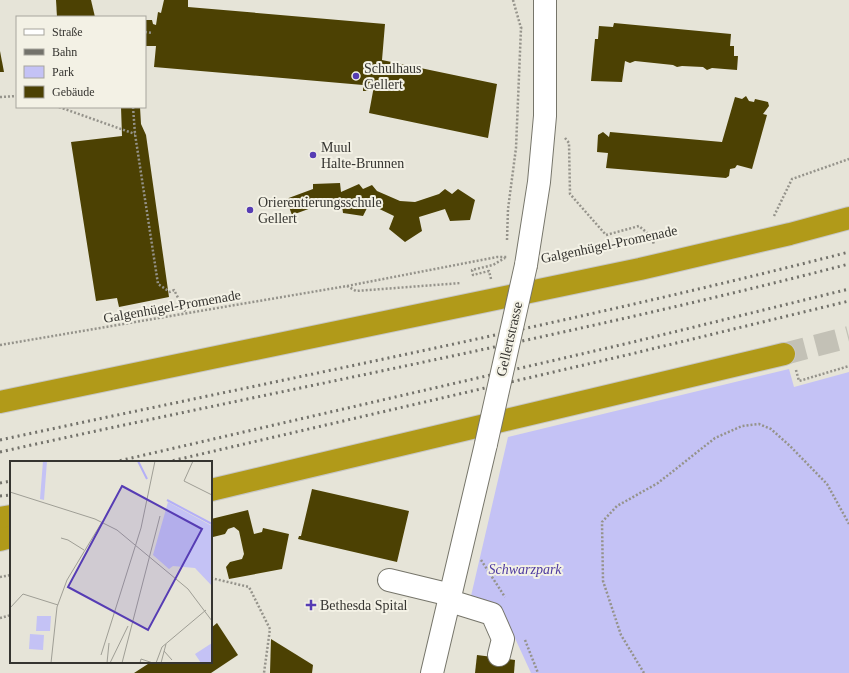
<svg xmlns="http://www.w3.org/2000/svg" width="849" height="673" viewBox="0 0 849 673" font-family="Georgia,serif">
	<style>
		.green { fill: #c4c2f5 }
		.building { fill: #4c4103 }
		.lines { fill: none; stroke-linecap: round; stroke-linejoin: round }
		.highway-tunnel { stroke: #c3c1b6; stroke-width: 22; stroke-dasharray: 22 11; stroke-linecap: butt }
		.minor-casing { stroke: #76756a; stroke-width: 24 }
		.highway-casing { stroke: #c6c6c5; stroke-width: 24 }
		.path { stroke: #95938b; stroke-width: 2.5; stroke-dasharray: 2 2; stroke-linecap: butt }
		.minor { stroke: #fff; stroke-width: 22 }
		.highway { stroke: #b19a19; stroke-width: 22 }
		.rail { stroke: #73726b; stroke-width: 3; stroke-dasharray: 2 4; stroke-linecap: butt }
		.minor-bridge-casing { stroke: #76756a; stroke-width: 24; stroke-linecap: butt }
		.minor-bridge { stroke: #fff; stroke-width: 22 }
		.poi-dot { fill: #563cb4; stroke: #f3f1e5; stroke-width: 1.5 }
		.labels { text-anchor: middle; stroke-width: 4; stroke-linejoin: round; paint-order: stroke }
		.poi-label { font-size: 14px; fill: #353430; stroke: #f3f1e5; text-anchor: start }
		.street-label { font-size: 14px; fill: #353430; stroke: #f3f1e5 }
		.park-label { font-size: 14px; font-style: italic; fill: #4e3aa0; stroke: #f3f1e5 }
		.inset-river { fill: none; stroke: #b4aff7; stroke-width: 2 }
		.inset-road { fill: none; stroke: #9f9e95; stroke-width: 1 }
		.view { fill: #563cb4; fill-opacity: 0.15; stroke: #563cb4; stroke-width: 2 }
		.inset-edge { fill: none; stroke: #353430; stroke-width: 2 }
	</style>
	<rect width="100%" height="100%" fill="#e6e4d8"/>
	<polygon class="green" points="789,369 794,387 849,372 849,673 531,673 502,610 471,596 508,437"/>
	<g class="building">
		<polygon points="56,0 91,0 95,17 57,17"/>
		<polygon points="164,0 188,0 188,7 385,24 382,60 497,84 488,138 369,113 374,86 371,85 371,91 363,91 363,85 154,67 156,46 145,46 145,20 152,20 153,24 156,25 158,12 161,13"/>
		<polygon points="614,23 731,34 730,46 734,46 734,56 738,56 737,70 712,68 707,70 703,67 682,66 677,67 673,65 635,61 630,63 625,61 622,82 591,81 595,39 598,39 599,26 613,27"/>
		<polygon points="0,51 4,72 0,72"/>
		<polygon points="746,96 749,101 754,102 755,99 768,102 769,106 763,114 767,115 752,169 737,165 735,168 730,169 729,176 726,178 606,168 608,153 597,152 598,135 603,132 609,137 610,132 722,142 735,97 742,99"/>
		<polygon points="121,107 140,107 141,124 146,135 169,297 119,307 117,298 96,301 71,142 122,136"/>
		<polygon points="340,183 341,192 359,184 363,189 372,185 377,191 400,201 415,202 439,194 445,189 452,194 458,189 475,200 470,220 450,221 445,209 419,217 422,231 405,242 389,229 394,216 369,204 363,216 343,213 341,198 313,200 314,207 292,215 286,199 313,189 313,184"/>
		<polygon points="312,489 409,511 397,562 298,539 299,536 301,536"/>
		<polygon points="248,510 254,534 262,532 263,528 289,534 282,569 229,579 226,567 230,562 242,559 244,554 239,531 234,527 228,529 225,534 213,537 211,535 211,519"/>
		<polygon points="217,623 238,655 211,673 134,673 151,662 211,662 211,628"/>
		<polygon points="271,639 313,665 312,673 270,673"/>
		<polygon points="477,655 515,660 514,673 475,673"/>
	</g>
	<g class="lines">
		<polyline class="highway-tunnel" points="784,354 849,337"/>
		<defs>
			<g id="minor">
				<polyline points="526,265 539,182 545,116 545,0"/>
				<polyline points="389,580 451,595"/>
				<polyline points="450,601 492,614 503,639 499,655"/>
				<polyline points="432,673 486,444"/>
			</g>
			<g id="highway">
				<polyline points="0,402 640,269 790,234 849,218"/>
				<polyline points="211,490 784,354"/>
				<polyline points="0,518 11,516"/>
				<polyline points="0,540 11,537"/>
			</g>
		</defs>
		<use href="#minor" class="minor-casing"/>
		<use href="#highway" class="highway-casing"/>
		<g class="path">
			<polyline points="513,0 521,28"/>
			<polyline points="145,32 153,33"/>
			<polyline points="0,97 17,96"/>
			<polyline points="59,107 135,134"/>
			<polyline points="133,107 135,134 158,284 170,292 174,290 186,313"/>
			<polyline points="565,138 569,143 570,194 606,235 639,226 652,237 654,245"/>
			<polyline points="774,216 792,179 849,159"/>
			<polyline points="507,240 508,209 516,148 521,28 524,28"/>
			<polyline points="491,279 489,271 473,275 472,270 493,265 505,258"/>
			<polyline points="347,286 356,291 461,283"/>
			<polyline points="0,345 347,286 497,257 507,257"/>
			<polyline points="796,370 799,381 849,366"/>
			<polyline points="481,560 505,597"/>
			<polyline points="0,577 11,575"/>
			<polyline points="211,578 249,587 270,629 264,673"/>
			<polyline points="0,618 11,615"/>
			<polyline points="525,640 538,673"/>
			<polyline points="644,673 621,635 603,581 602,522 617,506 658,483 715,438 742,426 759,424 771,429 790,446 827,484 849,524"/>
		</g>
		<use href="#minor" class="minor"/>
		<use href="#highway" class="highway"/>
		<g class="rail">
			<path d="M0,440C283,379 568,324 849,252"/>
			<path d="M0,452C283,389 568,337 849,264"/>
			<polyline points="114,462 629,343 849,289"/>
			<polyline points="167,462 631,354 849,301"/>
			<polyline points="0,483 11,481"/>
			<polyline points="0,496 11,495"/>
		</g>
		<defs>
			<polyline id="minor-bridge" points="486,444 526,265"/>
		</defs>
		<use href="#minor-bridge" class="minor-bridge-casing"/>
		<use href="#minor-bridge" class="minor-bridge"/>
	</g>
	<g class="poi-dot">
		<circle cx="356" cy="76" r="4"/>
		<circle cx="313" cy="155" r="4"/>
		<circle cx="250" cy="210" r="4"/>
		<path d="M309 599h4v4h4v4h-4v4h-4v-4h-4v-4h4z"/>
	</g>
	<g class="labels">
		<g class="poi-label">
			<text x="364" y="73">Schulhaus<tspan x="364" dy="16">Gellert</tspan></text>
			<text x="321" y="152">Muul<tspan x="321" dy="16">Halte-Brunnen</tspan></text>
			<text x="258" y="207">Orierentierungsschule<tspan x="258" dy="16">Gellert</tspan></text>
			<text x="320" y="610">Bethesda Spital</text>
		</g>
		<g class="street-label">
			<text transform="translate(609 244) rotate(-12)" y="5">Galgenhügel-Promenade</text>
			<text transform="translate(172 306) rotate(-10)" y="5">Galgenhügel-Promenade</text>
			<text transform="translate(509 339) rotate(-77)" y="5">Gellertstrasse</text>
		</g>
		<g class="park-label">
			<text x="525" y="574">Schwarzpark</text>
		</g>
	</g>
	<g transform="translate(10 461)">
		<rect width="202" height="202" fill="#e6e4d8"/>
		<path d="M33,0H37L34,39L30,38ZM158,41L202,65V125L185,107L163,105L159,108L143,94ZM27,155H41L40,170H26ZM20,173L34,174L33,189L19,188ZM202,182V202H191L185,193Z" fill="#c4c2f5"/>
		<path class="inset-river" d="M128,0L137,18M157,39L202,63"/>
		<path class="inset-road" d="M183,0L174,20L202,34M0,31L85,58L107,69L178,128L202,160M51,77L58,79L74,89M0,147L13,133L48,144M154,190L162,199M91,194L131,67L145,0M41,202L47,146L57,119L92,61M97,202L99,182M100,202L118,165M112,202L150,55M130,202L131,198L143,202M146,202L152,186L196,149M151,202L156,183"/>
		<path class="view" d="M112,25L192,68L138,169L58,126Z"/>
		<rect width="202" height="202" class="inset-edge"/>
	</g>
	<rect x="16" y="16" width="130" height="92" fill="#f3f1e5" stroke="#a7a59d"/>
	<rect x="24" y="29" width="20" height="6" fill="#ffffff" stroke="#a7a59d"/>
	<text x="52" y="36" font-size="12" fill="#353430">Straße</text>
	<rect x="24" y="49" width="20" height="6" fill="#73726b" stroke="#a7a59d"/>
	<text x="52" y="56" font-size="12" fill="#353430">Bahn</text>
	<rect x="24" y="66" width="20" height="12" fill="#c4c2f5" stroke="#a7a59d"/>
	<text x="52" y="76" font-size="12" fill="#353430">Park</text>
	<rect x="24" y="86" width="20" height="12" fill="#4c4103" stroke="#a7a59d"/>
	<text x="52" y="96" font-size="12" fill="#353430">Gebäude</text>
</svg>
